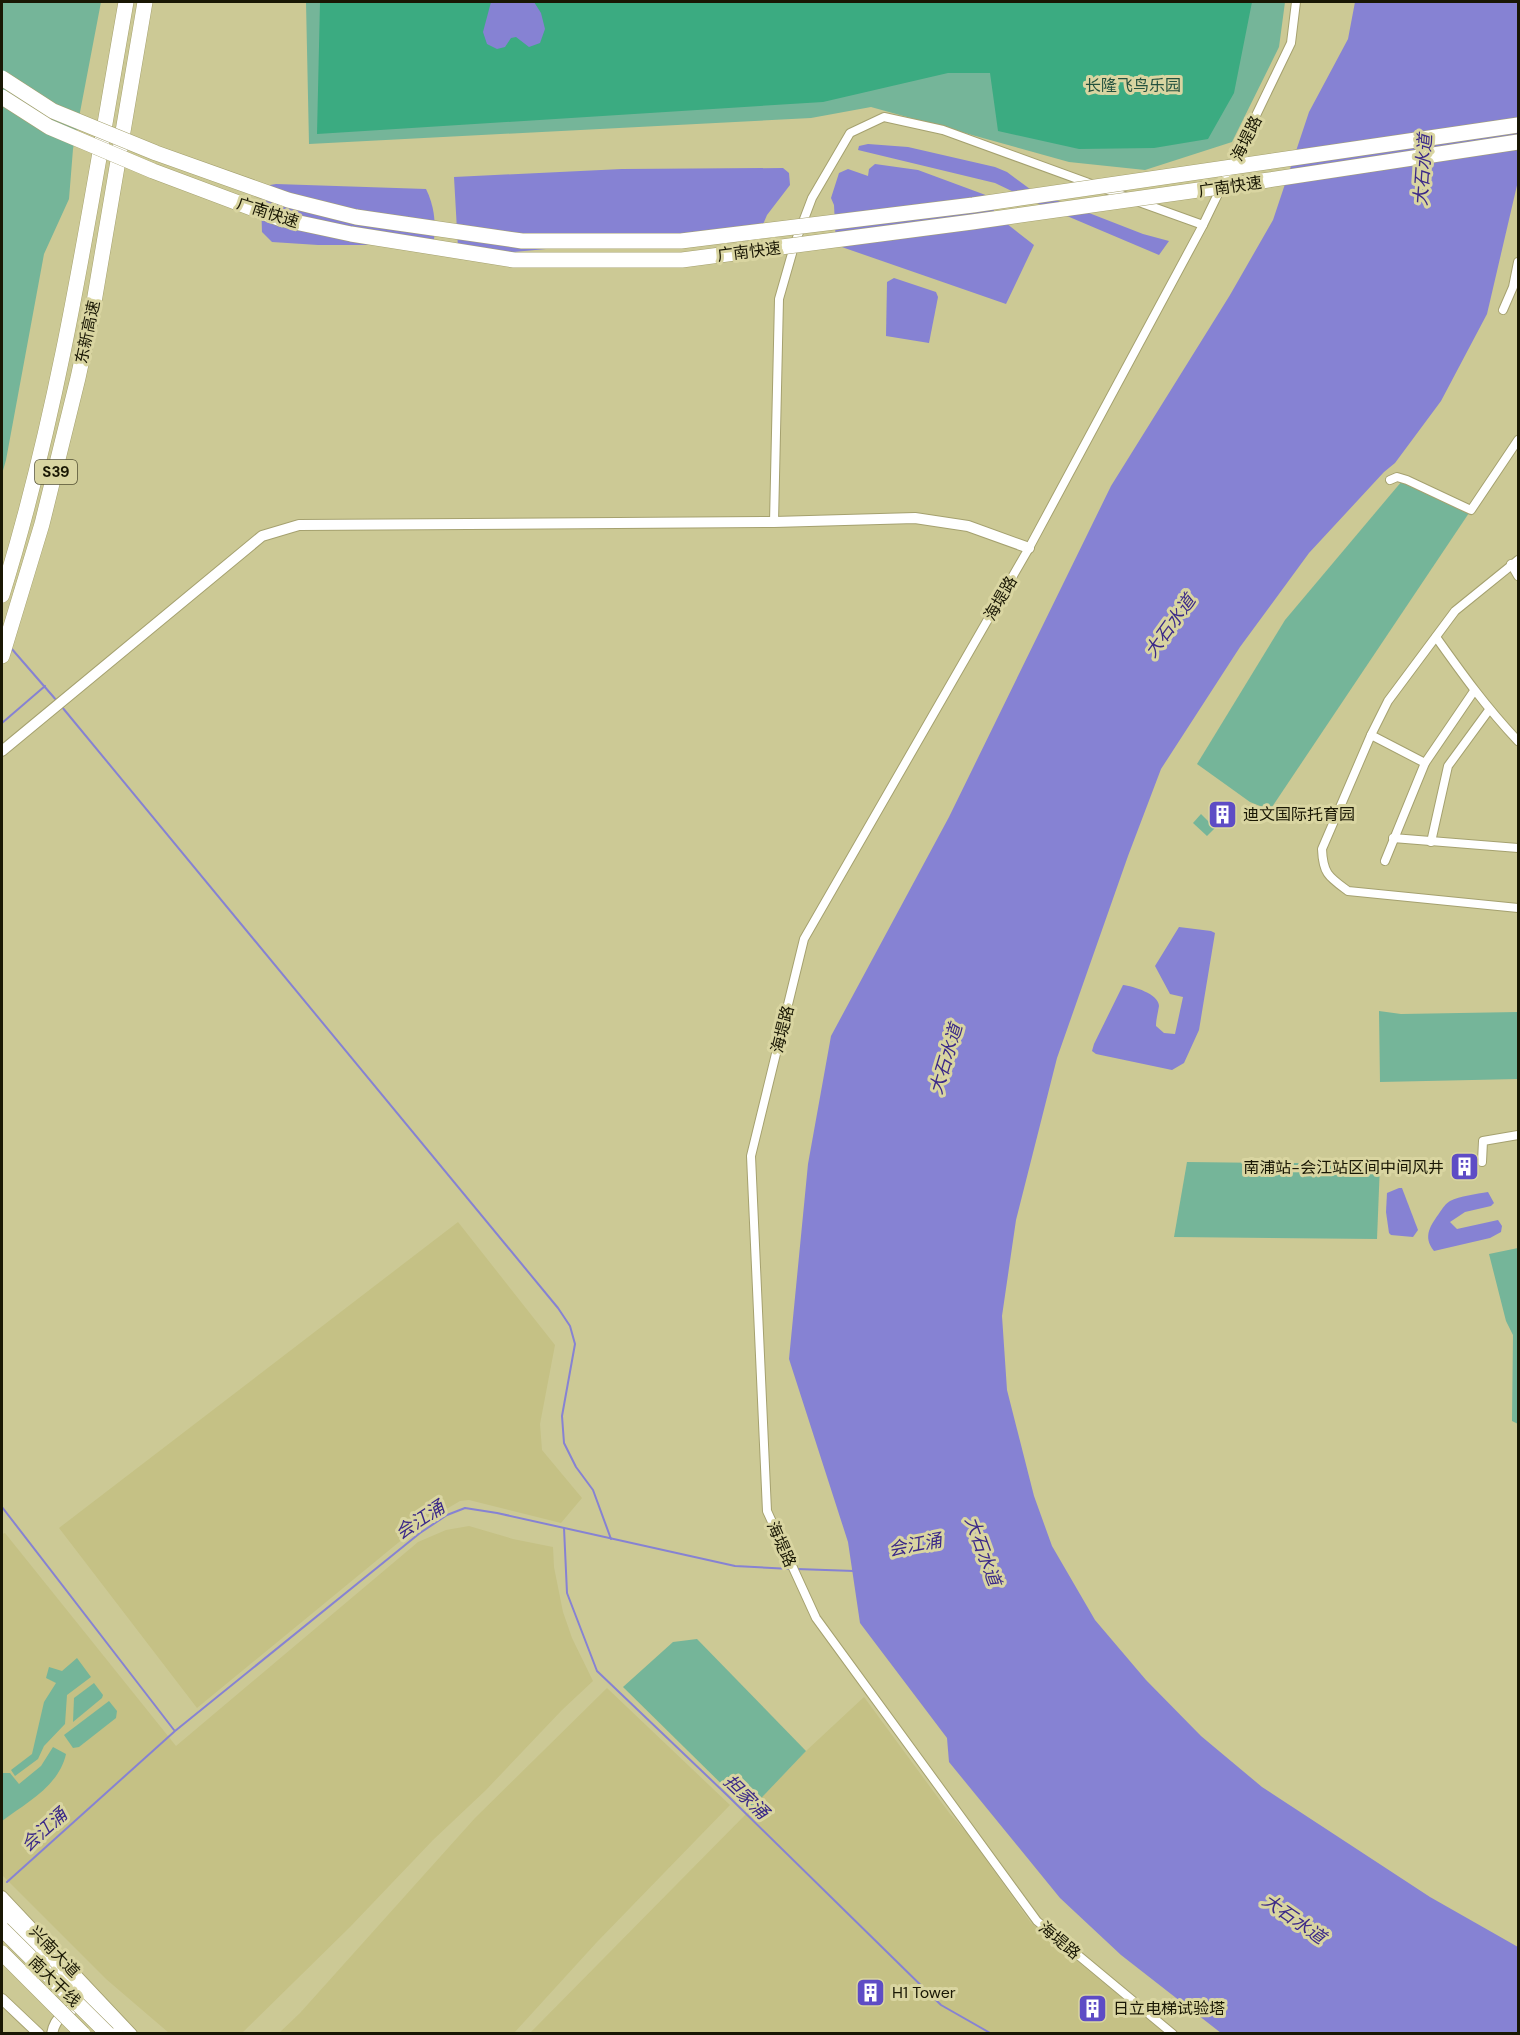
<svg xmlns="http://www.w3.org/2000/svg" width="1520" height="2035" viewBox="0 0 1520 2035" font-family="'DM Sans','Noto Sans SC',sans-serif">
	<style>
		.built { fill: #c5c185 }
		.green { fill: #75b599 }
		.forest { fill: #3bab81 }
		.water { fill: #8682d3 }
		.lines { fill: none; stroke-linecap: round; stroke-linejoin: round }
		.stream { stroke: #8682d3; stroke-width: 2 }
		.street-casing { stroke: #a5a16f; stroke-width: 10 }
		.secondary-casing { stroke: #a5a16f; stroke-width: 12 }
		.highway-casing { stroke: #a5a16f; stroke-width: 16 }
		.street { stroke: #fff; stroke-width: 8 }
		.secondary { stroke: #fff; stroke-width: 10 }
		.highway { stroke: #fff; stroke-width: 15 }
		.highway-bridge-casing { stroke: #a5a16f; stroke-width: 16; stroke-linecap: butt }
		.highway-bridge { stroke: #fff; stroke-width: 15 }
		.labels { text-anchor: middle; stroke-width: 6; stroke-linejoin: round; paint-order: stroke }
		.shield { fill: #d9d5a1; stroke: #535033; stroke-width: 1.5 }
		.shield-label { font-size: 15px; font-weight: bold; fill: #191704 }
		.park-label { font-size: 16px; fill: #23513e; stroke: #d9d5a1 }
		.street-label { font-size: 16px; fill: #191704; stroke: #d9d5a1 }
		.poi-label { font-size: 16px; fill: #191704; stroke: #d9d5a1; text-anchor: start }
		.water-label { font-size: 18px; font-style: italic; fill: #3b2988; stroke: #d9d5a1 }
	</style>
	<rect width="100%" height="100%" fill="#ccc995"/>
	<g class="built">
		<polygon points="458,1222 555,1345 540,1424 542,1450 582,1498 561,1523 469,1500 460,1501 421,1524 197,1708 59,1528"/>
		<polygon points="469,1526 513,1539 553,1547 554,1567 563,1612 572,1638 593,1681 562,1710 486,1790 433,1840 350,1927 242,2033 169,2033 106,1979 2,1875 2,1534 5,1533 176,1746 418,1542 446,1530"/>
		<polygon points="607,1688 730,1805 597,1942 514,2033 279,2033 300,2013 475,1818"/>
		<polygon points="864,1697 950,1814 967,1833 1031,1923 1164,2033 530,2033 749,1811 806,1751"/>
	</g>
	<g class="green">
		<polygon points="3,2 101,2 73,149 69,199 44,254 6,460 2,474 2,3"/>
		<polygon points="306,2 1285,2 1279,47 1232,142 1145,170 1069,162 871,107 811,118 309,144"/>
		<polygon points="1402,481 1471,510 1270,810 1250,802 1197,764 1285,620"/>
		<polygon points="1201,814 1215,828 1207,836 1193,823"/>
		<polygon points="1379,1011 1401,1014 1518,1012 1518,1079 1380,1082"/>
		<polygon points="1187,1162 1380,1164 1377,1239 1174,1237"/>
		<polygon points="1518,1248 1518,1424 1512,1421 1513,1335 1506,1321 1489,1254"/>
		<polygon points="697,1639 806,1751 749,1811 623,1687 673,1642"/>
		<polygon points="77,1658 91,1677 67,1695 65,1724 44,1746 38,1759 15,1776 11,1770 32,1754 44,1702 56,1683 46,1678 49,1667 62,1671"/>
		<polygon points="94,1683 103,1695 102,1698 73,1722 74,1698"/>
		<polygon points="109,1701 117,1711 116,1718 79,1747 73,1748 64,1735"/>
		<path d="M53,1747L66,1754C59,1786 26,1803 2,1821V1773H10L19,1784L41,1766Z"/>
	</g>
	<polygon class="forest" points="320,2 1252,2 1234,93 1208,139 1154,148 1079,149 998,131 990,73 948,73 823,102 317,134"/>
	<g class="water">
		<polygon points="491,2 534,2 541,13 545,29 540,43 529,47 516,37 511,38 505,47 497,49 487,44 483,32"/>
		<polygon points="1355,2 1518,2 1518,181 1487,314 1441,401 1395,463 1384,472 1309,553 1240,647 1161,769 1128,856 1057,1058 1016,1220 1002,1316 1007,1390 1034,1496 1052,1546 1095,1620 1146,1680 1201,1736 1262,1787 1430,1897 1518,1947 1518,2033 1221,2033 1121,1955 1060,1898 949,1762 947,1738 860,1623 848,1542 789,1359 808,1164 831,1036 949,817 1111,486 1230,295 1273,220 1309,112 1348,39"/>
		<polygon points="868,144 908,147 995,167 1007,172 1030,189 1053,199 1143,234 1169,241 1159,255 1041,205 995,183 858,150 859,146"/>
		<polygon points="875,164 918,170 991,197 993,209 997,216 1034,245 1006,304 836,245 834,205 831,198 839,173 848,169 868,176 869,169"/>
		<polygon points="783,168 789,173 790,185 767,215 758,236 698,235 503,253 458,248 454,177 622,169"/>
		<path d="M276,184L426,189C434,205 436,222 434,240L386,245H318L272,242L262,232L261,201L264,186Z"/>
		<polygon points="894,278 936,292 938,297 929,343 886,336 887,282"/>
		<path d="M1179,927L1211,931L1215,933L1199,1030L1184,1063L1172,1070L1096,1054L1092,1051L1094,1044L1123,985C1133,986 1159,994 1159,1006C1158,1013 1156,1019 1156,1026L1164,1033L1175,1034L1183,997L1170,994L1155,966Z"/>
		<polygon points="1399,1188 1402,1188 1418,1230 1413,1237 1391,1235 1389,1233 1386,1212 1387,1193"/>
		<path d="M1488,1192L1494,1203L1491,1206L1465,1212L1450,1222L1457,1229L1498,1220L1502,1226L1501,1232L1490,1238L1434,1251C1422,1236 1431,1225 1440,1212C1443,1208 1445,1204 1450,1201C1460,1196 1476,1194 1488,1192Z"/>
	</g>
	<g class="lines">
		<g class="stream">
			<polyline points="11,648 57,701"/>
			<polyline points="62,707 558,1308 570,1326 575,1344 562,1416 564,1443 576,1467 593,1490 611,1539"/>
			<polyline points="2,723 45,686"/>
			<polyline points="2,1507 174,1730"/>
			<polyline points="564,1528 567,1593 597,1671 727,1795 941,2005 992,2034"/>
			<polyline points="797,1569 854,1571"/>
			<polyline points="7,1882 175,1731 420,1533 447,1515 465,1508 497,1513 735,1566 791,1569"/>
		</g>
		<defs>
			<g id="street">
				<polyline points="1139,202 1203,225"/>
				<polyline points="1503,310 1513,287 1518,262"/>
				<polyline points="1390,480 1397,477 1407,480 1471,510 1518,440"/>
				<polyline points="774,522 779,299 795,243 812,198 850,133 884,117 943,130 1127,197"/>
				<path d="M1518,560L1455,611L1388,701L1371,735L1322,849C1323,874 1329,877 1348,891L1518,908"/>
				<polyline points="1511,564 1518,576"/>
				<path d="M1436,637C1463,675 1486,707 1518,741"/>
				<polyline points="1371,735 1425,763"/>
				<polyline points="1393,838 1518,848"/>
				<polyline points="1431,842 1448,766 1489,710"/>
				<polyline points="1385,861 1425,763 1474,691"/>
				<polyline points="1482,1162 1483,1141 1518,1135"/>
				<polyline points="1173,2034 1037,1921 816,1618 767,1511 751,1156 804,939 1029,548 1203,225 1291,43 1296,2"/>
			</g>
			<g id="secondary">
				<polyline points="2,751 262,536 299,525 774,522 915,518 968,526 1029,548"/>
				<polyline points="2,1896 132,2034"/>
				<polyline points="2,1919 15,1932"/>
				<polyline points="2,1999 39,2034"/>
				<path d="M52,2034C55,2015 69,2010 85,2004"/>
			</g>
			<g id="highway">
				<path d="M2,595C62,402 91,200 126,2"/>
				<polyline points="2,656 42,524 78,378 93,308 145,2"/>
				<polyline points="2,1908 52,1959 116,2034"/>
			</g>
		</defs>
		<use href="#street" class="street-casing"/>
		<use href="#secondary" class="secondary-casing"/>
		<use href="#highway" class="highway-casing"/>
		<use href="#street" class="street"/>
		<use href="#secondary" class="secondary"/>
		<use href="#highway" class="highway"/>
		<defs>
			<g id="highway-bridge">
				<polyline points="2,78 53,111 156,153 288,200 356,217 522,241 681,241 973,205 1518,125"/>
				<polyline points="2,97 49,127 153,171 281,219 351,234 514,260 682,260 972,222 1262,181 1518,142"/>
				<polyline points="2,1929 108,2034"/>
				<polyline points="2,1953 83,2034"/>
			</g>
		</defs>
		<use href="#highway-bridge" class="highway-bridge-casing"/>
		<use href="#highway-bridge" class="highway-bridge"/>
	</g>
	<defs>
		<symbol id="building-square" viewBox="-11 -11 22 22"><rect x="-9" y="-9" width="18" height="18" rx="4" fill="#5e4cc5" stroke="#d9d5a1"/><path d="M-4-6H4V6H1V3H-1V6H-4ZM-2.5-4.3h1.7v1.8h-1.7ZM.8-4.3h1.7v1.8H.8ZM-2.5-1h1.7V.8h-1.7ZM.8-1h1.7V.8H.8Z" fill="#fff"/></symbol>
	</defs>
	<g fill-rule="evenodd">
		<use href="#building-square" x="1206" y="798" width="33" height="33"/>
		<use href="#building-square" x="1448" y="1150" width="33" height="33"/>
		<use href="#building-square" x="854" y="1976" width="33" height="33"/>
		<use href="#building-square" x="1076" y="1992" width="33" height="33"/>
	</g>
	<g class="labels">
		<rect class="shield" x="35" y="460" width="42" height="24" rx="4.5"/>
		<g class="shield-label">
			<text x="56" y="477">S39</text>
		</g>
		<g class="park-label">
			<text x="1133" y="91">长隆飞鸟乐园</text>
		</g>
		<g class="street-label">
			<text transform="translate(1246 138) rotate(-64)" y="6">海堤路</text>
			<text transform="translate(1230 186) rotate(-8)" y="6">广南快速</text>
			<text transform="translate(268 212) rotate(18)" y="6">广南快速</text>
			<text transform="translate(749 251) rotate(-7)" y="6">广南快速</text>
			<text transform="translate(87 332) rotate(-78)" y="6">东新高速</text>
			<text transform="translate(1000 598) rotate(-60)" y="6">海堤路</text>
			<text transform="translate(782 1029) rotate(-76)" y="6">海堤路</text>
			<text transform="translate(782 1544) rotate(66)" y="6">海堤路</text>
			<text transform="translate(1060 1940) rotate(40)" y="6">海堤路</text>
			<text transform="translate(55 1951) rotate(46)" y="6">兴南大道</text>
			<text transform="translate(55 1981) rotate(44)" y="6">南大干线</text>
		</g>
		<g class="poi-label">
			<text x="1243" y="820">迪文国际托育园</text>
			<text x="1444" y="1173" text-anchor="end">南浦站-会江站区间中间风井</text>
			<text x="892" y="1998">H1 Tower</text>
			<text x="1113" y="2014">日立电梯试验塔</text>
		</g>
		<g class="water-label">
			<text transform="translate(1423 170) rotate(-86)" y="6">大石水道</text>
			<text transform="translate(1170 626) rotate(-54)" y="6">大石水道</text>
			<text transform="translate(946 1059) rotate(-73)" y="6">大石水道</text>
			<text transform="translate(420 1520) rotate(-33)" y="6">会江涌</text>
			<text transform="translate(915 1545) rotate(-11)" y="6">会江涌</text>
			<text transform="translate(983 1551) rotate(70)" y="6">大石水道</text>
			<text transform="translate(746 1797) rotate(44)" y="6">担家涌</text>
			<text transform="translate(44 1830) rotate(-42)" y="6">会江涌</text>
			<text transform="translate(1294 1919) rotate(35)" y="6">大石水道</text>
		</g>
	</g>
	<rect width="1520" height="2035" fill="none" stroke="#191704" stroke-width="6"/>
</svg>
